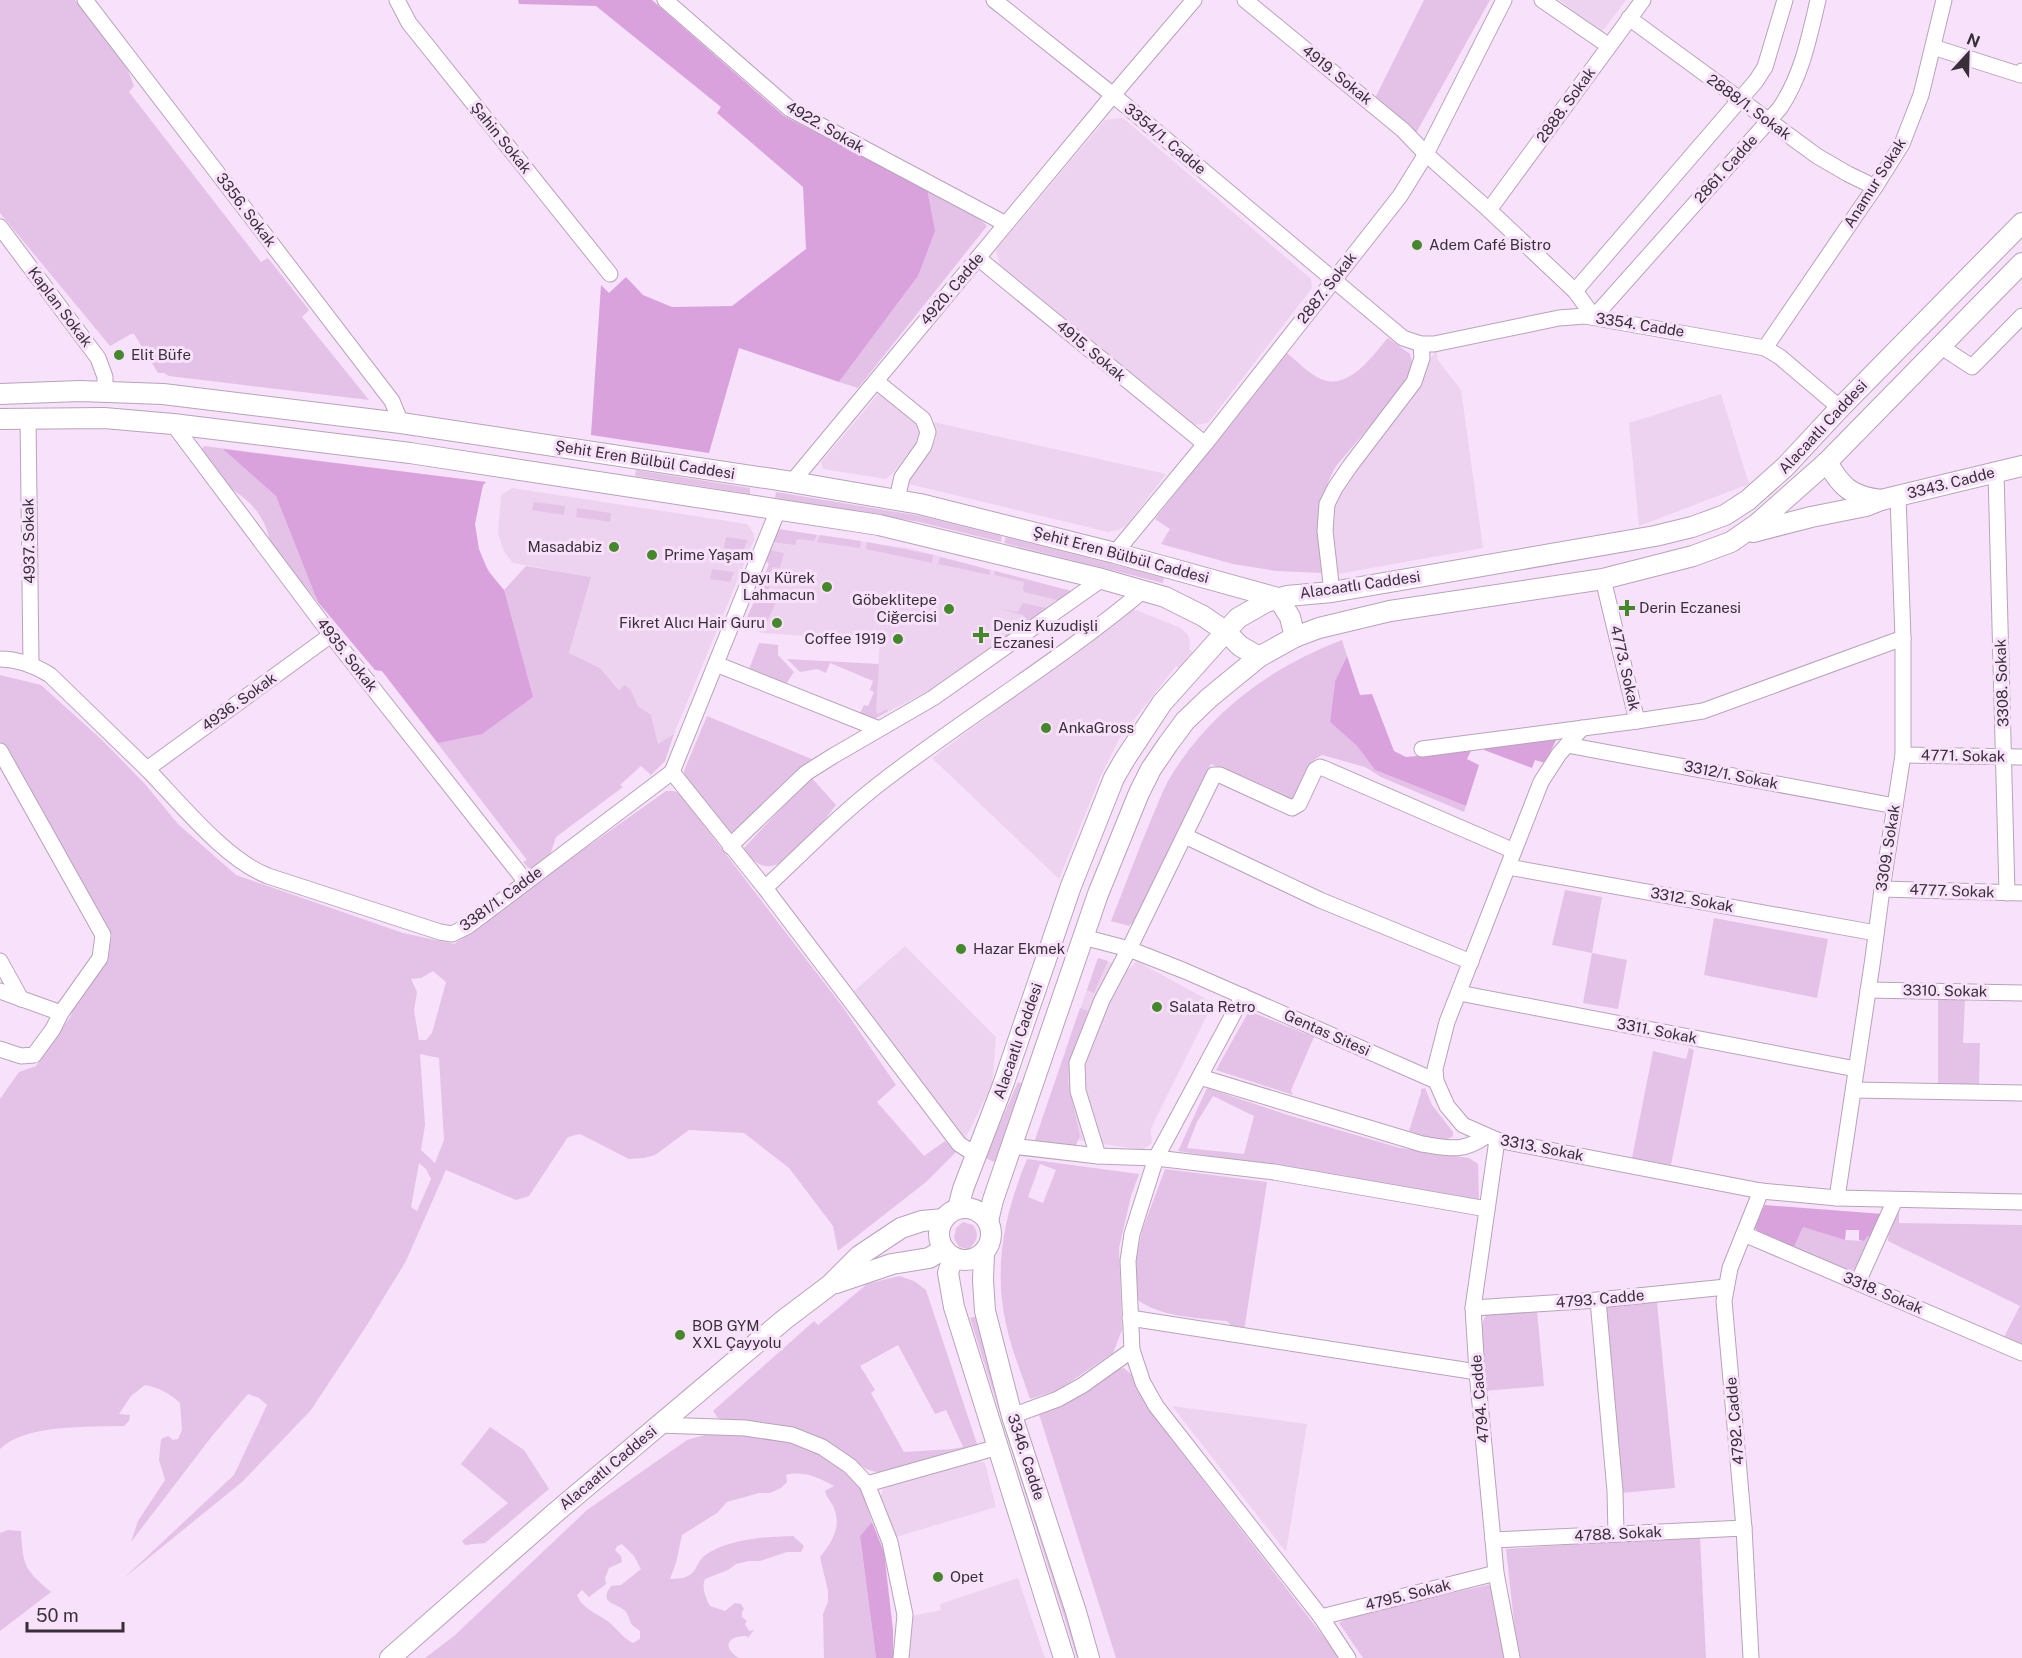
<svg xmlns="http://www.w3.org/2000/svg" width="2022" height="1658" viewBox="0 0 2022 1658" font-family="'Public Sans',sans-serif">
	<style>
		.built { fill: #eed3f0 }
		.green { fill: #e4c2e7; fill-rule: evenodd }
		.forest { fill: #d9a2dd }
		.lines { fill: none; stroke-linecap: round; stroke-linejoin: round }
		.street-casing { stroke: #b8a3ba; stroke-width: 17 }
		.secondary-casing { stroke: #b8a3ba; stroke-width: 22 }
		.street { stroke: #fff; stroke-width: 15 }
		.secondary { stroke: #fff; stroke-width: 20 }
		.poi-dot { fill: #44882b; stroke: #f8e1fa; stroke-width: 2 }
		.labels { text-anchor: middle; stroke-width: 6; stroke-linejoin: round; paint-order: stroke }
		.street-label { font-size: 15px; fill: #382f39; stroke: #f8e1fa }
		.poi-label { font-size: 15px; fill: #382f39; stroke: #f8e1fa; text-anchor: start }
	</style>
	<rect width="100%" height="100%" fill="#f8e1fa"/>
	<g class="built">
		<polygon points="1559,0 1626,0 1601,33"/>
		<polygon points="1123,118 1311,279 1312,288 1208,423 1194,425 1000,265 996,250 1105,120"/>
		<polygon points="1437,351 1437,359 1461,390 1483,548 1338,574 1331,537 1331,521 1338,495 1367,454 1418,390 1432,356"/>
		<polygon points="880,392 920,423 921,437 892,474 886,479 823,469 821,462"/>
		<polygon points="1721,394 1749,484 1639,526 1629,423"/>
		<polygon points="933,422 1166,474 1126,526 1118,530 1108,532 909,484 910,474 932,447 936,438"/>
		<polygon points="512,488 747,524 754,534 754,540 674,734 658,745 651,715 638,706 631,690 620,690 600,668 569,653 591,577 513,563 504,552 498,533 501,495"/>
		<polygon points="778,529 912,549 1075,592 955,677 874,719 880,641 762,633 745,624 769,564 766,560"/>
		<polygon points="1131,608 1181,628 1188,635 1190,641 1189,649 1194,653 1181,669 1176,666 1119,739 1099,780 1059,879 932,758 1105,630"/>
		<polygon points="905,946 996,1037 992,1085 965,1139 851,994"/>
		<polygon points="1098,958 1129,969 1137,961 1213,1003 1151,1128 1152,1143 1142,1150 1078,1140 1074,1149 1034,1143"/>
		<polygon points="1172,1406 1307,1424 1286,1552"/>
		<polygon points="972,1458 985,1463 996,1507 896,1537 879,1502 883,1488"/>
		<polygon points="1018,1578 1045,1658 908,1658 912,1616 941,1610 940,1604"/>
	</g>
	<g class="green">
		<polygon points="0,0 75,0 128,70 134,86 129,92 261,262 268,258 309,310 302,317 369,400 169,376 164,373 158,373 134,334 131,334 110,346 0,213"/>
		<polygon points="1424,0 1490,0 1416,133 1375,98"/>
		<polygon points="927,189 971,210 987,226 858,388 839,382 918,276"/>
		<path d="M1388,338L1410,354L1412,362L1411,370L1403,387L1336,466C1315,503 1318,533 1322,573L1276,571L1233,564L1161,544L1170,529L1155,519L1287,353C1297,361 1309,374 1321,379C1349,391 1372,356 1388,338Z"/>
		<path d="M204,446L486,482L483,485C480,497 476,509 475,522C473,547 487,572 504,590L526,566L591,577L569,653L600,668L619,690L625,685L631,690L638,706L651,715L658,744L674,734L665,761L651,775L641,766L620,785L623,787L556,837L550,855L533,873L523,862L527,860L382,671L375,670L271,546C267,521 254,503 233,490L229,492L200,452Z"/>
		<polygon points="636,470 750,488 750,494 635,476"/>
		<polygon points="776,492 921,516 1002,536 1001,542 919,522 775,498"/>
		<polygon points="534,502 565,506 564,515 532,510"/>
		<polygon points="577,508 611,513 610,522 576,517"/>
		<polygon points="778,529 817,535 814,541 797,539 795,545 773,542"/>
		<polygon points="820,535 861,541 860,548 817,542"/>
		<polygon points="726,537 748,540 743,551 724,548"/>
		<polygon points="1006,537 1164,577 1163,583 1004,543"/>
		<polygon points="867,542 933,555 932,563 866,549"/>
		<polygon points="770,550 784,553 780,568 772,567 768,596 778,598 766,624 747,617 754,602 758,604 761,597 757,595 769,564 766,561"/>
		<polygon points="940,557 990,570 990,575 938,564"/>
		<polygon points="712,569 734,572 730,582 710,579"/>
		<polygon points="995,571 1075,592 1061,601 1024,592 1023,589 1024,582 994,575"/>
		<polygon points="1023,603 1050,609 1003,642 1000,639 1026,620 1023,615 1001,609 1018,612"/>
		<path d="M1342,640L1347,656L1335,681L1330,722L1357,746L1375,770L1466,806L1464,812L1381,777L1365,767L1322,755L1315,759L1291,804L1211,764L1136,920L1129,926L1111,921C1125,886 1138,850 1153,815C1158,804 1162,792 1168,781C1208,713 1269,668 1342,640Z"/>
		<polygon points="759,643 778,645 778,655 794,672 786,684 749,669"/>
		<polygon points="787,659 879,664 876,711 878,714 887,709 888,711 874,719 860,713 864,705 868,706 874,692 870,690 873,681 830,663 826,673 817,669 800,672"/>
		<path d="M0,675L41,685L102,740L145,784L178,824L236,875L403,933L454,944L528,889L666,791H674L679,793L842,1006L896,1085L877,1102L924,1156L945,1141L956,1152L926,1182L838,1251L833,1226L789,1168L744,1133L689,1130L655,1155L644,1158L629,1159L580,1134L568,1137L529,1196L516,1200L446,1170L406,1261L367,1325L311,1410L242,1482L124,1578L234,1475L267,1405L259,1398L248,1394L212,1436L131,1542L138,1521L165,1480L159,1460L161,1439L168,1436L173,1440L178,1439L182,1430L180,1403C169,1393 160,1388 145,1385L131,1396L119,1414L130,1415L129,1421L124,1426C91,1427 24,1424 0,1449V1099L19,1072L36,1066L71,1016L73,1005L107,959L112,935L0,742ZM433,971L446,982L432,1033L426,1040H419L414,1010L417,992L411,979L421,978ZM420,1054L439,1058L444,1140L435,1163L421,1150L425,1125ZM419,1163L426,1169L431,1179L417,1211L411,1207Z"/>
		<polygon points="707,716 814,760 796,772 779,787 746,827 732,833 723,831 685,781 684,771"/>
		<path d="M811,777L836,805C822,823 790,869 766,866C757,865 748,856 742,850Z"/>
		<polygon points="1565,890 1602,897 1592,953 1627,960 1618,1009 1583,1003 1592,953 1552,945"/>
		<polygon points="1714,918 1828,939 1817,998 1704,975"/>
		<polygon points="1098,958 1108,961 1094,993 1087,990"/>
		<polygon points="1938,1000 1965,1000 1963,1043 1980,1043 1979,1085 1938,1084"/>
		<polygon points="1080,1008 1088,1011 1069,1063 1068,1081 1080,1136 1074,1149 1034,1143"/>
		<polygon points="1249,1011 1314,1037 1291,1090 1293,1095 1216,1070"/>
		<polygon points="1689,1048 1694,1050 1671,1165 1632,1158 1653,1051 1686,1059"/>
		<polygon points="1018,1082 1023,1084 997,1163 985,1158"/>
		<path d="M1207,1088L1291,1116L1400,1148L1469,1158L1478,1164L1479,1200L1178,1151ZM1213,1096L1254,1116L1244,1154L1187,1148L1197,1122Z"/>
		<path d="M1425,1088L1432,1105L1453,1132V1136C1441,1145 1422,1135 1409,1131L1421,1093V1089Z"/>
		<path d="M1027,1159L1139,1174L1131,1196L1119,1248L1122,1330L1113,1353L1058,1390L1030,1399C1022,1374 1011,1349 1006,1324C993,1266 1005,1212 1027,1159ZM1040,1164L1056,1170L1043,1203L1028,1197Z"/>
		<path d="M1165,1169L1267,1182L1244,1331L1230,1329V1324L1227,1321C1199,1318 1158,1317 1137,1299L1136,1260L1142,1231Z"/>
		<polygon points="1893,1211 1899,1211 1899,1223 2022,1225 2022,1350 2004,1337 2020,1306 1888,1241 1890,1220"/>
		<path d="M963,1222L973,1225C980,1235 977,1241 969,1249L959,1247L954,1238L956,1228Z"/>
		<polygon points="1802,1226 1845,1240 1864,1241 1868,1236 1872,1236 1853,1272 1793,1249"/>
		<path d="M899,1276L914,1281L926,1290L978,1447L882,1474L866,1469L835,1446L807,1433L778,1425L743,1420L729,1421L718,1418L713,1411L814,1321L818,1325L867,1284ZM898,1345L935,1414L946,1410L963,1447L952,1449L904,1452L871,1393L875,1390L860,1366Z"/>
		<polygon points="1657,1302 1675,1488 1621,1493 1605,1307"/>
		<path d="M1537,1311L1544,1386L1483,1391C1482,1371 1476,1331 1486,1315Z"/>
		<polygon points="977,1316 1083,1658 1077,1658 970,1318"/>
		<path d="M1124,1368L1133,1376L1140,1393L1158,1422L1340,1658H1116L1039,1414C1061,1404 1084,1395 1104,1380C1110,1375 1115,1369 1124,1368Z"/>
		<polygon points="490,1427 524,1450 549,1489 485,1543 465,1545 462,1541 508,1503 461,1464"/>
		<path d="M737,1434C776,1440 823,1444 852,1476C863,1488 867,1507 872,1522L860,1536L876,1658H824L823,1614L828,1602V1591L820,1557C831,1543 842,1528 834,1508C832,1502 827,1499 825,1491L834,1486C821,1478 801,1470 786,1475L787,1482L781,1488L770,1493H759L727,1502L717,1513L682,1535L676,1563L670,1579C703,1579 690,1563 710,1552C736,1538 765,1537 793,1536L804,1546L801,1552H787L760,1561H749L736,1564L728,1570L705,1579C701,1588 706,1598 710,1606L725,1611L735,1603L741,1604L744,1609L742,1612V1617L747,1621L745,1624L749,1631L754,1630L748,1638L747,1636C728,1635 721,1647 739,1658H425L454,1636L587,1510L687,1440L705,1435ZM622,1544L634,1556L641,1569L621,1585L611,1586C598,1604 616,1602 625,1611C629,1615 629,1620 632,1625L640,1631V1639L633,1643C623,1638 618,1630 610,1623C599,1614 583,1610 577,1595L582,1590L589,1597L606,1584L605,1578L609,1568L622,1562L621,1556L615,1550L617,1546Z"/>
		<path d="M8,1530L21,1531C23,1566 24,1569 51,1592L0,1631V1533Z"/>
		<polygon points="1700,1536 1706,1658 1518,1658 1506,1549"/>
		<polygon points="1492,1584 1506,1658 1363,1658 1339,1623 1350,1616"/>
	</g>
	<g class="forest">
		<polygon points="518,0 652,0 784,116 927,189 935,231 918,276 839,382 739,348 709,453 591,435 601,285 609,293 626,277 643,295 672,307 732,306 806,249 803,187 717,113 721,107 596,6 519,4"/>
		<polygon points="223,449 486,482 483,485 475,524 479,549 488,571 504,590 533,697 482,734 438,743 382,671 375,670 318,602 276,496"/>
		<polygon points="1347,656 1360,695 1372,694 1394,751 1406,757 1471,751 1467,759 1479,765 1466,806 1375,770 1357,746 1330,722 1335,681"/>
		<polygon points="1557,738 1545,763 1535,760 1532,768 1484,750 1486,745"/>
		<polygon points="1765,1205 1883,1214 1872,1236 1868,1236 1864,1241 1859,1240 1859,1230 1846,1230 1845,1240 1803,1227 1793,1249 1762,1236 1754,1227"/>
		<polygon points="872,1522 884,1552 893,1630 893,1658 876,1658 860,1536"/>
	</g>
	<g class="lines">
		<defs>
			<g id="street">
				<polyline points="85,0 392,401 401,423"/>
				<polyline points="397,0 409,23 610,274"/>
				<polyline points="665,0 790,109 1006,224"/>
				<polyline points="994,0 1113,95 1403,338 1421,344 1434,344 1559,318 1585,316 1765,348 1780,357 1840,408"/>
				<path d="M1245,0L1403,130L1426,154L1489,210L1575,291L1594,317L1780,108C1802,75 1809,38 1818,0"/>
				<polyline points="1542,0 1609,46"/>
				<polyline points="1629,18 1817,156 1848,174 1875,187"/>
				<polyline points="1933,47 2021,75 2022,71"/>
				<polyline points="1489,210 1643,0"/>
				<polyline points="0,227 98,358 105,377 105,391"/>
				<polyline points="978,258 1205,444"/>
				<polyline points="1575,291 1756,81 1765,67 1785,0"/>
				<polyline points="1940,346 1972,367 2022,316"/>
				<polyline points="1765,348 1875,187 1902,144 1921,95 1944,0"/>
				<polyline points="876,381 923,419 928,432 924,446 902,477 897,499"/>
				<polyline points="28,418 31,664"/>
				<polyline points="173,424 331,635 526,882"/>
				<polyline points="1996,472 2007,893"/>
				<polyline points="792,482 1113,95 1194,0"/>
				<polyline points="1115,553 1205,444 1400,196 1426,154 1504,0"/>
				<polyline points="1603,579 1637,721"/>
				<polyline points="1332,592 1325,531 1327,504 1335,488 1350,466 1414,382 1422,358 1421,344"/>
				<path d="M0,659C19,659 34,665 50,675C83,707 116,739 149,771C181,804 226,860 268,876L440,932L452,934L468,926L672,772L778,510"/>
				<polyline points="716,664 879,729"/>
				<polyline points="1582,728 1559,754 1541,782 1447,1022 1435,1069 1436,1081 1447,1106 1463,1125 1497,1140 1761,1191 1837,1198 2022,1202"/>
				<polyline points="1567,745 1895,806"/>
				<polyline points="1422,749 1637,721 1703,711 1903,638"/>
				<polyline points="0,751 103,935 100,958 61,1013 53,1029 34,1055 21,1056 0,1049"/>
				<polyline points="1903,755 2022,757"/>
				<polyline points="147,769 331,635"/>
				<polyline points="672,772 765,888 959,1144 976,1155"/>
				<polyline points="1185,836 1320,900 1471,962"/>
				<polyline points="730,846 806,773 833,756 933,698 1102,579"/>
				<polyline points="1508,867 1876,933"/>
				<path d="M765,888C805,851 843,811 887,778C971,714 1063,658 1144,590"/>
				<polyline points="1882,889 2022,893"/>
				<polyline points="1083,937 1129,949 1185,971 1436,1081"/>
				<polyline points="0,961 21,999"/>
				<polyline points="1868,990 2022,993"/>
				<polyline points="0,991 61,1013"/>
				<polyline points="1459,993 1856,1069"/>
				<polyline points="1243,996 1156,1158 1132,1234 1128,1261 1132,1350 1143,1383 1156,1406 1321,1617 1348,1658"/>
				<path d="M1200,1077L1422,1144C1448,1148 1463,1153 1486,1136"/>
				<polyline points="1854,1090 2022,1093"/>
				<polyline points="1497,1140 1473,1308 1477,1372 1493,1540 1496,1573 1512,1658"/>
				<polyline points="1011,1146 1098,1156 1156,1158 1274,1172 1487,1209"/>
				<polyline points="1098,1156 1078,1091 1077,1063 1102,1000 1129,949 1214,775 1220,775 1292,808 1299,804 1315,770 1320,767 1323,768 1514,851"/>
				<polyline points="1837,1198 1873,958 1882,889 1903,755 1903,638 1898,496"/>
				<polyline points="1744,1234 2022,1353"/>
				<polyline points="1858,1282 1895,1200"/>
				<polyline points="1598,1300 1615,1491 1616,1534"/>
				<polyline points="1473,1308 1598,1300 1726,1287"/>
				<polyline points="1130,1318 1477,1372"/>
				<polyline points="1012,1416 1058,1399 1083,1385 1132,1350"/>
				<polyline points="659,1425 745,1428 792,1435 822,1447 850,1466 867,1484 890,1542 905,1615 901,1658"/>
				<polyline points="867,1484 998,1447"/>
				<polyline points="1493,1540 1744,1528"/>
				<polyline points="1321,1617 1496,1573"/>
				<polyline points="1751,1658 1744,1528 1724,1301 1730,1268 1761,1191"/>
			</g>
			<g id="secondary">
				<polyline points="0,394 80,391 163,394 401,423 792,482 920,504 1115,553 1278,598"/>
				<polyline points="0,419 104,418 173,424 410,453 879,525 1102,579 1165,597 1203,616 1225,631 1240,646 1259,657"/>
				<path d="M1827,462C1842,488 1851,496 1881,500"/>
				<polyline points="1753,532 1811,517 1866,506 1881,500 2022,466"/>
				<polyline points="1278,598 1290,617 1295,637"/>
				<circle cx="965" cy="1234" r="26"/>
				<polyline points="958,1208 963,1189 1003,1085 1071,886 1114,778 1125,759 1162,703 1238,618 1266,602 1287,596 1332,592 1655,536 1692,527 1725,515 1748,500 1785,467 1840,408 2022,223"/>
				<polyline points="988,1221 993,1200 1098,894 1139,793 1151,769 1168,744 1185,721 1209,698 1259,657 1295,637 1319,628 1390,611 1603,579 1693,556 1731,542 1757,524 1827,462 2022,263"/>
				<polyline points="984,1252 983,1280 985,1311 1012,1416 1076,1612 1089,1658"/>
				<polyline points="953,1257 948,1273 954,1307 1064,1658"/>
				<polyline points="836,1283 892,1264 929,1258 944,1249"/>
				<polyline points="390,1658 555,1513 785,1319 830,1285 859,1256 901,1228 922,1221 944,1219"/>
			</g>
		</defs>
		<use href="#street" class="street-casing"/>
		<use href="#secondary" class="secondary-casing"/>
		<use href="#street" class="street"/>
		<use href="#secondary" class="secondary"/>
	</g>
	<g class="poi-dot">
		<circle cx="1417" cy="245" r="6"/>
		<circle cx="119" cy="355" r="6"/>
		<circle cx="614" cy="547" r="6"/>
		<circle cx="652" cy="555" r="6"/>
		<circle cx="827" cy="587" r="6"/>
		<path d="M1624 599h6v6h6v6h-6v6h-6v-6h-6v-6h6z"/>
		<circle cx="949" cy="609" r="6"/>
		<circle cx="777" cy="623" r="6"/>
		<path d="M978 626h6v6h6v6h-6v6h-6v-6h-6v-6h6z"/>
		<circle cx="898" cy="639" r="6"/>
		<circle cx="1046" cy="728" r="6"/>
		<circle cx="961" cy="949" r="6"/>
		<circle cx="1157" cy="1007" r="6"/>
		<circle cx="680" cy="1335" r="6"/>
		<circle cx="938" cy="1577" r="6"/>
	</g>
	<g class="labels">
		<g class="street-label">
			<text transform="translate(1337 75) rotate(39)" y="5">4919. Sokak</text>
			<text transform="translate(1566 105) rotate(-54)" y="5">2888. Sokak</text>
			<text transform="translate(1749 107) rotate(36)" y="5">2888/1. Sokak</text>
			<text transform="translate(825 127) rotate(30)" y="5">4922. Sokak</text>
			<text transform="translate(501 138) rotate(51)" y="5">Şahin Sokak</text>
			<text transform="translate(1165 139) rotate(40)" y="5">3354/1. Cadde</text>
			<text transform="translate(1726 169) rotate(-48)" y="5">2861. Cadde</text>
			<text transform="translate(1875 183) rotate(-58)" y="5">Anamur Sokak</text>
			<text transform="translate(246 210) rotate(53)" y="5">3356. Sokak</text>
			<text transform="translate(1327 288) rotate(-52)" y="5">2887. Sokak</text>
			<text transform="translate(952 289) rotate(-50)" y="5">4920. Cadde</text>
			<text transform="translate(60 307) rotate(53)" y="5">Kaplan Sokak</text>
			<text transform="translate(1640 325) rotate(9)" y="5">3354. Cadde</text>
			<text transform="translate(1091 351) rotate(40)" y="5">4915. Sokak</text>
			<text transform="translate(1823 427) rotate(-47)" y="5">Alacaatlı Caddesi</text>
			<text transform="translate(645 460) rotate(9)" y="5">Şehit Eren Bülbül Caddesi</text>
			<text transform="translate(1951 483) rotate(-14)" y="5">3343. Cadde</text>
			<text transform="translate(29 541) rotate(-91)" y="5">4937. Sokak</text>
			<text transform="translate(1121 555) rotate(15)" y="5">Şehit Eren Bülbül Caddesi</text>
			<text transform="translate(1360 585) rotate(-8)" y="5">Alacaatlı Caddesi</text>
			<text transform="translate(347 655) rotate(52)" y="5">4935. Sokak</text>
			<text transform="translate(1625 668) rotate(77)" y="5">4773. Sokak</text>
			<text transform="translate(2002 683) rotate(-92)" y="5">3308. Sokak</text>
			<text transform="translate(239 702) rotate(-36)" y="5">4936. Sokak</text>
			<text transform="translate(1963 756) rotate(1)" y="5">4771. Sokak</text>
			<text transform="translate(1731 775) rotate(11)" y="5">3312/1. Sokak</text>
			<text transform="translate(1888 848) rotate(-81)" y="5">3309. Sokak</text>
			<text transform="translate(1952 891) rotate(2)" y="5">4777. Sokak</text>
			<text transform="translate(501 899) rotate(-36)" y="5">3381/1. Cadde</text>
			<text transform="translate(1692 900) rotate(10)" y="5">3312. Sokak</text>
			<text transform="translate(1945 991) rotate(1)" y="5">3310. Sokak</text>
			<text transform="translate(1657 1031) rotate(11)" y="5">3311. Sokak</text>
			<text transform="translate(1327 1033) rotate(24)" y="5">Gentas Sitesi</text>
			<text transform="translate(1018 1041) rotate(-71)" y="5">Alacaatlı Caddesi</text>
			<text transform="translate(1542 1148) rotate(11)" y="5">3313. Sokak</text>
			<text transform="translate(1883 1293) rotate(23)" y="5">3318. Sokak</text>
			<text transform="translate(1600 1299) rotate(-5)" y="5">4793. Cadde</text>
			<text transform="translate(1480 1399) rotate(-95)" y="5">4794. Cadde</text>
			<text transform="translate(1735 1421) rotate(-95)" y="5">4792. Cadde</text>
			<text transform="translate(1026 1457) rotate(72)" y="5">3346. Cadde</text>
			<text transform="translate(608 1468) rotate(-40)" y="5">Alacaatlı Caddesi</text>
			<text transform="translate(1618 1534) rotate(-3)" y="5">4788. Sokak</text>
			<text transform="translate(1408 1595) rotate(-14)" y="5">4795. Sokak</text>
		</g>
		<g class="poi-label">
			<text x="1429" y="250">Adem Café Bistro</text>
			<text x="131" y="360">Elit Büfe</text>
			<text x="602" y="552" text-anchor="end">Masadabiz</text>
			<text x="664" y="560">Prime Yaşam</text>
			<text x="815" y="583" text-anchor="end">Dayı Kürek<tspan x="815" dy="17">Lahmacun</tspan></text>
			<text x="937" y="605" text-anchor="end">Göbeklitepe<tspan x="937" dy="17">Ciğercisi</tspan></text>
			<text x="1639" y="613">Derin Eczanesi</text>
			<text x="765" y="628" text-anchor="end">Fikret Alıcı Hair Guru</text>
			<text x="993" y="631">Deniz Kuzudişli<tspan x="993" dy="17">Eczanesi</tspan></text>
			<text x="886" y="644" text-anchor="end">Coffee 1919</text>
			<text x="1058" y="733">AnkaGross</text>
			<text x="973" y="954">Hazar Ekmek</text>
			<text x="1169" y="1012">Salata Retro</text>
			<text x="692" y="1331">BOB GYM<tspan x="692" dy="17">XXL Çayyolu</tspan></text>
			<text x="950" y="1582">Opet</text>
		</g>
	</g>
	<g transform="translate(1968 54) rotate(22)" stroke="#f8e1fa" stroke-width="4.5" paint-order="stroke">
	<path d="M0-4.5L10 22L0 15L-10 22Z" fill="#382f39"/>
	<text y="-9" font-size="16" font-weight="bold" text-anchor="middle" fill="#382f39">N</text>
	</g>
	<path d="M27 1622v9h96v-9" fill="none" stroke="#382f39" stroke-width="3"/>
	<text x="36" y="1622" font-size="18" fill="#382f39" stroke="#f8e1fa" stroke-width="4.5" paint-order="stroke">50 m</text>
</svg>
